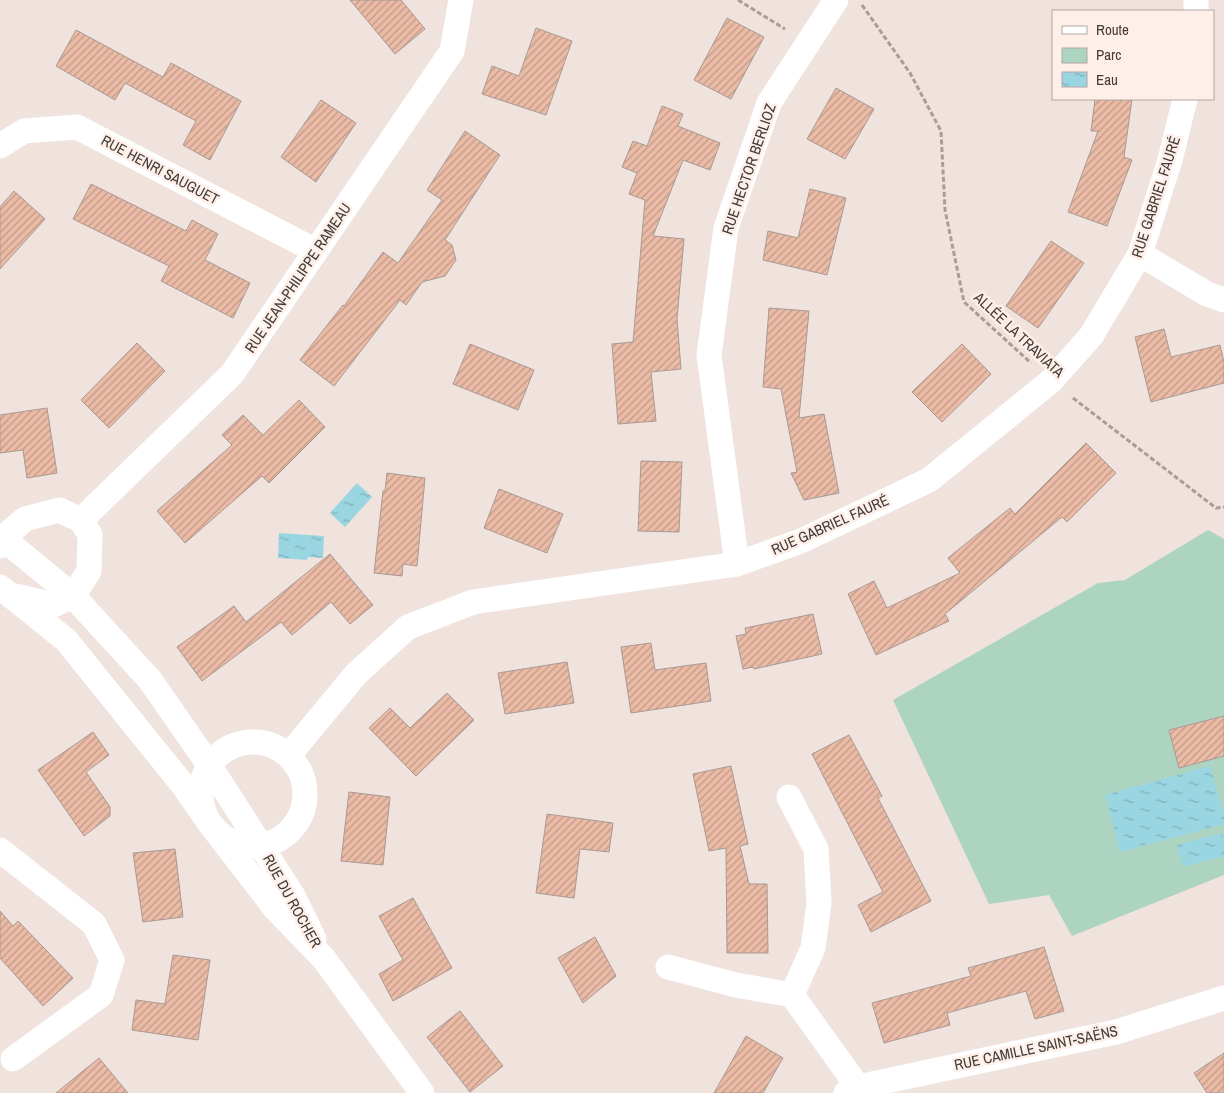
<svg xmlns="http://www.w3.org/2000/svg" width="1224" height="1093" viewBox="0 0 1224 1093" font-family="'Archivo Narrow',sans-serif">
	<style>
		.green { fill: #acd4c0 }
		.water { fill: url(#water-ripples) }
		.building { fill: url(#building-hatch); stroke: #a79a94 }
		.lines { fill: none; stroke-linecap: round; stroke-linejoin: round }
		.path { stroke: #a89d99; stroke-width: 3; stroke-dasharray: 5 2.5; stroke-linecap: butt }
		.minor { stroke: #fff; stroke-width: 25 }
		.labels { text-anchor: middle; stroke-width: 5; stroke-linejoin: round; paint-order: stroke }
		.street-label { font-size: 15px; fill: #413b39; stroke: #feefe9 }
	</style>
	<defs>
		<pattern id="water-ripples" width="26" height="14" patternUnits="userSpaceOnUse" patternTransform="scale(1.25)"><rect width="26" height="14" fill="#9ad5e2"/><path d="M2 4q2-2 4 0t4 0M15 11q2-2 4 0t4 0" fill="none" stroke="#7faeb8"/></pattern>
		<pattern id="building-hatch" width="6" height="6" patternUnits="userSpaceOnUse" patternTransform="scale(1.25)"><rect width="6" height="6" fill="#ebbba6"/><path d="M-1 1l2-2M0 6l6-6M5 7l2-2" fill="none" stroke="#c09988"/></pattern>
	</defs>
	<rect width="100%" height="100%" fill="#f0e2dc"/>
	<polygon class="green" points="1208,530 1224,539 1224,875 1072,936 1049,895 989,904 893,700 1098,583 1125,580"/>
	<g class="water">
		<polygon points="357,483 372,497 345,527 330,513"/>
		<polygon points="279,533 324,536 323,558 308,557 307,560 278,558"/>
		<polygon points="1210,766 1224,815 1224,824 1120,852 1105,795"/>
		<polygon points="1222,833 1224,841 1224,856 1183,867 1177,845"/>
	</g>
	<g class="building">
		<polygon points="350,0 401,0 425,29 395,54"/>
		<polygon points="727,18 764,37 731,99 694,80"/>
		<polygon points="536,28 572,41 546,115 482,94 492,66 519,76"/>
		<polygon points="76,30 163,77 171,63 241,101 210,160 183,145 196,121 125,83 115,100 56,66"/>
		<polygon points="836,88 874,109 845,159 807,139"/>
		<polygon points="1095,99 1132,99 1124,157 1132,160 1107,226 1068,212 1098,131 1091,131"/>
		<polygon points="321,100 356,123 316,182 281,157"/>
		<polygon points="662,106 683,114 678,126 720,143 710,170 683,160 653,236 684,239 677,319 681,369 651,372 656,421 618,424 612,344 633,342 645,200 629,194 637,173 622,167 633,141 647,146"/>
		<polygon points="465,131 500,155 445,240 452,245 456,260 445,276 422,282 406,305 400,300 334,386 300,360 343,305 344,306 383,252 398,263 442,200 427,190"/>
		<polygon points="91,184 186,231 192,220 218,234 205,260 250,283 233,318 161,281 169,266 73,219"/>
		<polygon points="810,189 846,198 827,275 763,260 768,231 798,238"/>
		<polygon points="14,191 45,219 0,269 0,207"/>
		<polygon points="1051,241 1084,263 1038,328 1006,306"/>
		<polygon points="769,308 809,311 799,418 824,414 839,493 804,500 791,473 797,472 781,389 763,387"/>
		<polygon points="1164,329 1171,357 1220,345 1224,362 1224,383 1151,402 1135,337"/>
		<polygon points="137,343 165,371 109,428 81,400"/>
		<polygon points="470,344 534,370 518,410 453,384"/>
		<polygon points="962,344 991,374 942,422 912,392"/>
		<polygon points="299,400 325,427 269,483 262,476 185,543 157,511 232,445 222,435 243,415 263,435"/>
		<polygon points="47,408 57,473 27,478 23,450 0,453 0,415"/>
		<polygon points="1086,443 1116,473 1067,522 1062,517 945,614 949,621 876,655 848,594 874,581 887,608 960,573 948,558 1010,508 1015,514"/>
		<polygon points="641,461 682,462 679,532 638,531"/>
		<polygon points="387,473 425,478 417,566 403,564 402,576 374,573 383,491 385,491"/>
		<polygon points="499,489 563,514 547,553 484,528"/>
		<polygon points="330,554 373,605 350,624 331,602 292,635 281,622 202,681 177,647 234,606 246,622"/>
		<polygon points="813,614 822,654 754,669 753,667 743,669 736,636 746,634 745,628"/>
		<polygon points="651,643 655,670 706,663 711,701 631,713 621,647"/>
		<polygon points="567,662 574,703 505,714 498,673"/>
		<polygon points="447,693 474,720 416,776 369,728 390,708 410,728"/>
		<polygon points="1224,716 1224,756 1179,768 1169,730"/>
		<polygon points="93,732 109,755 86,772 110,807 110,816 84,836 38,770"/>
		<polygon points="849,735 882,796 878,798 931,901 871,932 858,905 883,892 812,754"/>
		<polygon points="731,766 748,844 740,846 749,884 767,884 768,953 727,953 726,848 709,851 693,774"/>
		<polygon points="349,792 390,797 383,865 341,861"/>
		<polygon points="547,814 613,823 609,852 580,849 574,898 536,893"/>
		<polygon points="175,849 183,917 143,922 133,853"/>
		<polygon points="413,898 452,968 393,1001 379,974 403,960 379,916"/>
		<polygon points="0,911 13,926 18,921 73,978 43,1006 0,958"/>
		<polygon points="595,937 616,976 583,1003 558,958"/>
		<polygon points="1044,947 1064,1011 1035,1019 1026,991 947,1013 950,1025 884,1043 872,1003 971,976 968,968"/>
		<polygon points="173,955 210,960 198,1040 132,1030 136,1000 165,1004"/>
		<polygon points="460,1011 503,1066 470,1092 427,1037"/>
		<polygon points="746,1036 783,1058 763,1093 714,1093"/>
		<polygon points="1224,1053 1224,1093 1207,1093 1194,1073"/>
		<polygon points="99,1058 128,1093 56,1093"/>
	</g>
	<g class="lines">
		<g class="path">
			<polyline points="738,0 785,29"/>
			<polyline points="862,5 910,73 941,131 945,210 964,302 1031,363"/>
			<polyline points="1073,398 1216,508 1224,507"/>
		</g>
		<g class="minor">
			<polyline points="1196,11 1196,0"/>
			<polyline points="0,146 24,131 77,127 316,251"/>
			<polyline points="1140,254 1207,294 1224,300"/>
			<polyline points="81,520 232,374 452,51 461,0"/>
			<polyline points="0,536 73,596 150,680 209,765 261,846 293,896 314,939"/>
			<polyline points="0,546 3,538 25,519 59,510 81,520 90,535 89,571 73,596 53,605 16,596"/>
			<polyline points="737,564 709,355 726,228 769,103 836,0"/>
			<polyline points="0,587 66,640 183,785 211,825 275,908 324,959 422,1093"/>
			<circle cx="253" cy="794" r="52"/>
			<polyline points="289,755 356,674 408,627 473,602 737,564 801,541 929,480 1051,381 1091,336 1140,254 1170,160 1185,99"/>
			<polyline points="789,797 816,849 819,903 813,948 792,995"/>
			<polyline points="0,850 94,924 112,960 101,995 13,1059"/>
			<polyline points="668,967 736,985 792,995 858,1087"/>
			<polyline points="846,1093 858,1087 1116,1032 1224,998"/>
		</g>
	</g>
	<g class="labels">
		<g class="street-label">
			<text transform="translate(749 169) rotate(-71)" y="5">RUE HECTOR BERLIOZ</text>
			<text transform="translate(160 170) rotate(28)" y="5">RUE HENRI SAUGUET</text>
			<text transform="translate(1156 197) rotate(-72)" y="5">RUE GABRIEL FAURÉ</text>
			<text transform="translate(298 278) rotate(-56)" y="5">RUE JEAN-PHILIPPE RAMEAU</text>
			<text transform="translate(1019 335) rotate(43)" y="5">ALLÉE LA TRAVIATA</text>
			<text transform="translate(830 525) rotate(-24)" y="5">RUE GABRIEL FAURÉ</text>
			<text transform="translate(292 901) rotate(61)" y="5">RUE DU ROCHER</text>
			<text transform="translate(1036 1048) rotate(-12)" y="5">RUE CAMILLE SAINT-SAËNS</text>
		</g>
	</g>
	<rect x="1052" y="10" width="162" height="90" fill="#feefe9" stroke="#b2a7a3"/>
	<rect x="1062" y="26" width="25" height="8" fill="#ffffff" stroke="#b2a7a3"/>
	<text x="1096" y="35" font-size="15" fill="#413b39">Route</text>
	<rect x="1062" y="48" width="25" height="15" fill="#acd4c0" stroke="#b2a7a3"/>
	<text x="1096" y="60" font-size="15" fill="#413b39">Parc</text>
	<rect x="1062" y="72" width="25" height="15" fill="url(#water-ripples)" stroke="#b2a7a3"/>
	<text x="1096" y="85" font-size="15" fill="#413b39">Eau</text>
</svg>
